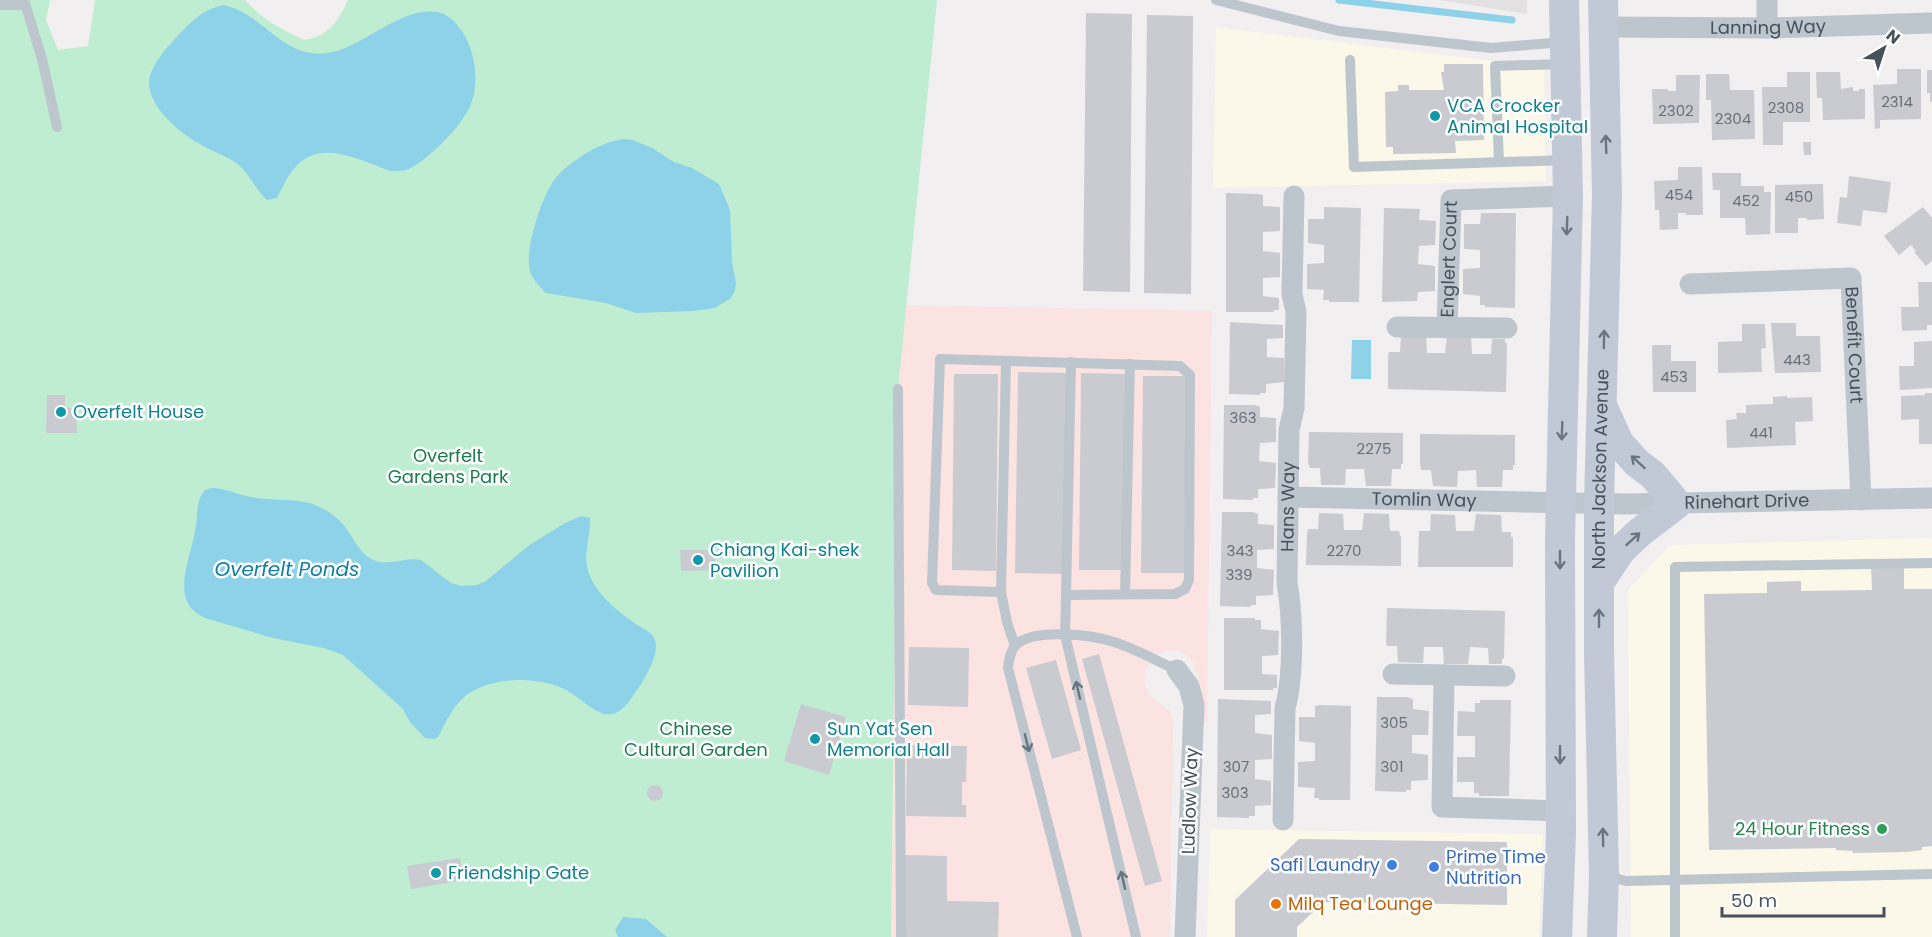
<svg xmlns="http://www.w3.org/2000/svg" width="1932" height="937" viewBox="0 0 1932 937" font-family="Poppins,sans-serif">
	<style>
		.commercial { fill: #fbf7e9 }
		.education { fill: #e2e0e1 }
		.medical { fill: #fae3e0 }
		.green { fill: #bfedd2 }
		.water { fill: #8dd2e9 }
		.lines { fill: none; stroke-linecap: round; stroke-linejoin: round }
		.stream { stroke: #8dd2e9; stroke-width: 7 }
		.building { fill: #c9cbd1 }
		.lane { stroke: #bdc6cd; stroke-width: 10 }
		.street { stroke: #bdc6cd; stroke-width: 21 }
		.secondary { stroke: #c0c9d5; stroke-width: 30 }
		.oneway { stroke: #6b7580 }
		.oneway2 { stroke: #6a747e }
		.culture-dot { fill: #0f9aa8; stroke: #fff; stroke-width: 2 }
		.leisure-dot { fill: #2e9e5b; stroke: #fff; stroke-width: 2 }
		.shop-dot { fill: #3f7fe0; stroke: #fff; stroke-width: 2 }
		.food-dot { fill: #e8710a; stroke: #fff; stroke-width: 2 }
		.labels { text-anchor: middle; stroke-width: 5; stroke-linejoin: round; paint-order: stroke }
		.number-label { font-size: 15px; fill: #687079 }
		.street-label { font-size: 18px; fill: #47515c; stroke: #fff }
		.culture-label { font-size: 18px; fill: #0d838f; stroke: #fff; text-anchor: start }
		.park-label { font-size: 18px; fill: #1a7b4e; stroke: #fff }
		.leisure-label { font-size: 18px; fill: #27864d; stroke: #fff; text-anchor: end }
		.shop-label { font-size: 18px; fill: #366cbe; stroke: #fff; text-anchor: start }
		.food-label { font-size: 18px; fill: #c56008; stroke: #fff; text-anchor: start }
		.water-label { font-size: 20px; font-style: italic; fill: #1180a5; stroke: #fff }
	</style>
	<rect width="100%" height="100%" fill="#f1efef"/>
	<g class="commercial">
		<polygon points="1216,27 1492,61 1544,62 1546,181 1213,188"/>
		<polygon points="1932,538 1932,937 1631,937 1628,590 1670,545"/>
		<polygon points="1210,829 1543,834 1539,937 1207,937"/>
	</g>
	<polygon class="education" points="1439,0 1527,0 1527,14"/>
	<polygon class="medical" points="906,305 1212,311 1207,722 1202,723 1202,692 1194,663 1182,651 1162,651 1146,668 1144,683 1150,696 1170,711 1173,727 1170,937 891,937 898,389"/>
	<path class="green" d="M0,0H50L46,20L58,50L88,46L95,0H245C261,19 282,30 305,40C328,36 339,21 348,0H937L898,389L891,937H0Z"/>
	<g class="water">
		<path d="M224,5C264,14 283,60 328,53C364,48 406,0 444,14C472,29 482,76 471,104C463,125 430,158 409,169C403,171 398,171 391,171C360,161 319,136 293,170C286,178 282,189 277,198L267,200C254,189 249,171 235,162C223,155 210,150 198,143C178,132 143,102 150,76C153,64 165,50 173,41C189,24 200,10 224,5Z"/>
		<path d="M624,139L633,140L652,148L674,162L692,168L719,184L730,210L732,262L736,282L735,291L731,298L715,308L694,311L636,313L606,303L546,293C538,285 530,277 529,266C526,245 544,188 559,174C576,158 600,142 624,139Z"/>
		<polygon points="1352,340 1371,340 1371,379 1351,379"/>
		<path d="M211,488C227,488 240,496 256,498C289,502 311,495 339,520C351,531 356,550 371,559C387,568 405,556 421,560L451,583L461,586L477,585L486,581L528,546L565,523L581,516L590,518C591,538 581,556 590,576C597,594 617,611 633,622C639,627 647,629 652,635C665,650 642,683 633,696C607,736 589,700 562,688C532,675 481,677 459,702C450,712 444,726 438,737L435,739L425,738L410,722L403,709L343,655L324,648L273,638L205,618C166,601 193,555 196,525C198,513 196,500 205,490Z"/>
		<polygon points="623,917 646,919 667,937 618,937 615,930"/>
	</g>
	<g class="lines">
		<polyline class="stream" points="1339,0 1512,20"/>
	</g>
	<g class="building">
		<polygon points="1086,13 1132,14 1130,292 1083,291"/>
		<polygon points="1147,15 1193,16 1191,294 1144,293"/>
		<polygon points="1444,64 1483,64 1484,140 1455,141 1456,153 1393,154 1393,147 1386,147 1385,92 1398,91 1398,85 1409,85 1409,90 1444,90 1441,72 1444,72"/>
		<polygon points="1897,69 1921,69 1921,119 1880,120 1880,128 1875,129 1873,85 1897,84"/>
		<polygon points="1927,70 1932,70 1932,102 1930,102 1930,93 1927,93"/>
		<polygon points="1787,72 1810,72 1810,122 1783,122 1783,145 1763,145 1762,87 1787,87"/>
		<polygon points="1816,72 1840,72 1841,89 1853,87 1853,91 1859,91 1859,89 1865,89 1865,119 1823,120 1822,98 1817,98"/>
		<polygon points="1706,74 1729,74 1730,90 1754,90 1755,139 1712,140 1711,100 1706,100"/>
		<polygon points="1676,75 1700,75 1699,123 1653,124 1652,89 1668,89 1668,91 1676,91"/>
		<polygon points="1803,142 1811,142 1811,155 1804,155"/>
		<polygon points="1678,167 1702,167 1703,215 1686,215 1686,213 1678,213 1678,229 1660,230 1659,210 1655,210 1654,181 1678,180"/>
		<polygon points="1712,173 1741,173 1741,186 1764,186 1764,192 1771,192 1770,234 1746,235 1745,218 1720,218 1720,190 1713,190"/>
		<polygon points="1849,176 1891,182 1887,213 1863,210 1861,226 1837,223 1840,197 1847,198"/>
		<polygon points="1823,184 1824,219 1807,220 1807,218 1798,218 1798,233 1775,233 1775,185"/>
		<polygon points="1226,193 1258,194 1263,195 1263,206 1280,207 1280,231 1263,232 1263,251 1280,253 1280,277 1263,278 1263,296 1279,298 1279,310 1274,310 1274,312 1226,312"/>
		<polygon points="1324,207 1361,208 1359,302 1329,302 1329,300 1323,300 1324,290 1307,289 1307,264 1324,263 1324,245 1308,243 1308,219 1324,219"/>
		<polygon points="1923,207 1932,218 1932,261 1926,266 1914,252 1916,251 1911,245 1899,255 1884,236"/>
		<polygon points="1384,208 1420,209 1419,220 1436,221 1435,245 1419,246 1418,264 1435,266 1435,291 1418,292 1417,301 1382,302"/>
		<polygon points="1481,213 1516,213 1515,308 1485,307 1485,305 1480,305 1480,296 1463,294 1463,269 1480,268 1480,250 1464,249 1464,224 1480,224"/>
		<polygon points="1918,282 1932,282 1932,325 1927,325 1927,330 1902,331 1901,307 1919,307"/>
		<polygon points="1230,322 1283,325 1283,338 1267,339 1267,357 1284,358 1284,382 1266,384 1266,393 1260,393 1260,395 1229,394"/>
		<polygon points="1771,323 1796,323 1796,336 1820,336 1821,372 1775,373"/>
		<polygon points="1742,324 1765,324 1766,348 1761,349 1762,372 1718,373 1718,342 1742,341"/>
		<polygon points="1401,336 1426,337 1427,353 1445,353 1447,337 1471,337 1472,354 1491,354 1492,339 1505,339 1505,343 1507,343 1506,392 1388,389 1388,357 1389,352 1400,352"/>
		<polygon points="1932,341 1932,388 1900,390 1899,366 1914,366 1914,342"/>
		<polygon points="1652,345 1671,345 1671,361 1696,361 1696,392 1653,392"/>
		<polygon points="1018,372 1068,373 1065,574 1015,573"/>
		<polygon points="1081,373 1125,374 1123,570 1079,570"/>
		<polygon points="954,374 998,374 996,571 952,570"/>
		<polygon points="1143,376 1187,376 1185,573 1141,573"/>
		<polygon points="1925,393 1932,393 1932,444 1919,444 1919,419 1901,420 1901,396 1925,395"/>
		<polygon points="47,395 65,395 65,407 76,409 77,433 46,433"/>
		<polygon points="1787,396 1787,398 1812,397 1813,421 1795,422 1796,445 1727,448 1726,420 1737,419 1736,413 1746,413 1746,405 1773,404 1773,397"/>
		<polygon points="1224,405 1255,405 1260,407 1260,417 1276,418 1276,442 1260,443 1259,461 1276,463 1275,488 1258,489 1258,498 1253,498 1253,500 1223,499"/>
		<polygon points="1309,432 1403,433 1403,464 1401,464 1401,469 1392,469 1391,486 1366,486 1364,469 1346,469 1345,485 1321,485 1320,468 1310,468 1308,463"/>
		<polygon points="1420,434 1515,435 1515,465 1513,465 1513,470 1503,470 1502,487 1477,487 1476,470 1458,471 1457,487 1433,486 1431,470 1421,470 1420,464"/>
		<polygon points="1222,512 1253,512 1258,514 1258,524 1274,525 1274,549 1257,550 1257,568 1274,570 1273,595 1256,596 1256,605 1251,605 1251,607 1220,606"/>
		<polygon points="1319,513 1343,514 1344,530 1362,530 1364,513 1389,514 1390,531 1399,531 1400,536 1401,536 1401,566 1306,565 1307,534 1308,529 1318,529"/>
		<polygon points="1431,514 1455,515 1456,531 1474,531 1476,514 1501,515 1502,532 1511,532 1511,537 1513,537 1513,567 1418,567 1419,531 1430,531"/>
		<polygon points="680,550 715,550 716,570 681,571"/>
		<polygon points="1904,565 1904,589 1932,589 1932,846 1922,847 1922,850 1906,852 1853,853 1853,851 1836,850 1836,848 1709,850 1704,594 1767,593 1767,582 1801,581 1801,591 1872,590 1871,566"/>
		<polygon points="1387,608 1505,611 1504,659 1502,659 1502,664 1489,664 1488,648 1470,647 1468,664 1444,664 1443,647 1424,647 1423,663 1398,662 1397,646 1387,646 1386,641"/>
		<polygon points="1224,618 1255,618 1255,620 1261,620 1261,629 1279,631 1278,655 1262,656 1262,674 1277,675 1277,688 1273,688 1273,690 1224,690"/>
		<polygon points="909,647 969,648 968,707 908,705"/>
		<polygon points="1099,654 1162,881 1145,886 1082,659"/>
		<polygon points="1056,660 1081,750 1052,759 1026,668"/>
		<polygon points="1377,697 1407,697 1413,699 1413,709 1429,711 1428,735 1412,735 1412,753 1428,755 1428,780 1411,781 1411,790 1406,790 1406,792 1375,791"/>
		<polygon points="1218,699 1271,701 1271,714 1255,715 1255,733 1272,735 1272,759 1255,760 1255,779 1271,781 1271,805 1255,806 1255,816 1249,816 1249,818 1217,817"/>
		<polygon points="1480,700 1511,700 1509,796 1479,796 1479,793 1474,793 1474,782 1457,782 1457,757 1475,757 1475,736 1457,736 1458,711 1475,712 1475,703 1480,703"/>
		<polygon points="801,704 846,717 829,775 784,761"/>
		<polygon points="1321,705 1351,706 1350,800 1319,800 1319,798 1314,798 1315,788 1298,787 1298,762 1315,761 1315,743 1299,741 1299,717 1315,717 1315,706"/>
		<polygon points="907,745 967,746 966,782 962,782 962,805 966,805 966,817 906,816"/>
		<circle cx="655" cy="793" r="8"/>
		<polygon points="1299,839 1507,842 1507,905 1324,902 1297,927 1297,937 1235,937 1235,900"/>
		<polygon points="904,855 947,856 947,901 999,902 998,937 903,937"/>
		<polygon points="460,858 464,880 411,889 407,866"/>
	</g>
	<g class="lines">
		<g class="lane">
			<polyline points="24,0 42,59 57,127"/>
			<polyline points="1216,0 1339,31 1491,48 1564,42"/>
			<polyline points="0,5 25,5"/>
			<polyline points="1350,60 1354,167 1567,160"/>
			<polyline points="1499,162 1495,66 1564,64"/>
			<polyline points="898,389 901,937"/>
			<polyline points="1001,592 1006,361"/>
			<polyline points="1125,594 1130,364"/>
			<polyline points="1066,595 1071,362"/>
			<polyline points="1015,646 1007,622 1001,592 936,590 932,583 940,359 1180,366 1190,375 1189,580 1185,589 1175,594 1066,595 1065,635 1136,937"/>
			<polyline points="1607,876 1626,881 1932,874"/>
			<path d="M1077,937L1008,668C1009,660 1010,652 1015,646C1032,627 1092,635 1114,642C1136,649 1157,661 1177,670"/>
			<polyline points="1675,937 1675,567 1932,563"/>
		</g>
		<g class="street">
			<path id="s1" d="M1603,27L1767,28L1932,23"/>
			<polyline points="1767,28 1767,0"/>
			<path id="s2" d="M1690,284L1851,278L1861,500"/>
			<polyline points="1397,327 1507,328"/>
			<path id="s3" d="M1447,328L1451,200L1568,196"/>
			<path id="s4" d="M1288,497L1626,504L1932,498"/>
			<polyline points="1177,670 1189,686 1194,705 1185,937"/>
			<polyline points="1393,674 1505,676"/>
			<polyline points="1444,675 1442,807 1561,811"/>
			<path id="s5" d="M1283,820L1285,708C1294,676 1293,616 1287,583L1289,430L1294,408L1296,312L1292,294L1294,196"/>
		</g>
		<g class="secondary">
			<polyline points="1599,583 1621,550 1640,532 1677,504 1653,475 1637,463 1619,443 1604,410"/>
			<polyline points="1557,937 1561,834 1560,539 1568,196 1564,0"/>
			<path id="s6" d="M1602,937L1604,875L1599,653V503L1607,195L1603,0"/>
		</g>
	</g>
	<defs><path id="oneway-shaft" d="M-6 0H5M1.5-3L5.5 0L1.5 3" fill="none" stroke-width="1.6" stroke-linecap="round" stroke-linejoin="round" transform="scale(1.5)"/></defs>
	<g class="oneway">
		<use href="#oneway-shaft" transform="translate(1606 144) rotate(-92)"/>
		<use href="#oneway-shaft" transform="translate(1567 226) rotate(92)"/>
		<use href="#oneway-shaft" transform="translate(1604 339) rotate(-89)"/>
		<use href="#oneway-shaft" transform="translate(1562 431) rotate(92)"/>
		<use href="#oneway-shaft" transform="translate(1638 462) rotate(-138)"/>
		<use href="#oneway-shaft" transform="translate(1633 539) rotate(-42)"/>
		<use href="#oneway-shaft" transform="translate(1560 560) rotate(90)"/>
		<use href="#oneway-shaft" transform="translate(1599 618) rotate(-90)"/>
		<use href="#oneway-shaft" transform="translate(1560 755) rotate(90)"/>
		<use href="#oneway-shaft" transform="translate(1603 837) rotate(-91)"/>
	</g>
	<g class="oneway2">
		<use href="#oneway-shaft" transform="translate(1078 690) rotate(-103)"/>
		<use href="#oneway-shaft" transform="translate(1027 743) rotate(76)"/>
		<use href="#oneway-shaft" transform="translate(1123 880) rotate(-103)"/>
	</g>
	<g class="culture-dot">
		<circle cx="1435" cy="116" r="6"/>
		<circle cx="61" cy="412" r="6"/>
		<circle cx="698" cy="560" r="6"/>
		<circle cx="815" cy="739" r="6"/>
		<circle cx="436" cy="873" r="6"/>
	</g>
	<circle class="leisure-dot" cx="1882" cy="829" r="6"/>
	<g class="shop-dot">
		<circle cx="1392" cy="865" r="6"/>
		<circle cx="1434" cy="867" r="6"/>
	</g>
	<circle class="food-dot" cx="1276" cy="904" r="6"/>
	<g class="labels">
		<g class="number-label">
			<text x="1897" y="107">2314</text>
			<text x="1786" y="113">2308</text>
			<text x="1676" y="116">2302</text>
			<text x="1733" y="124">2304</text>
			<text x="1679" y="200">454</text>
			<text x="1799" y="202">450</text>
			<text x="1746" y="206">452</text>
			<text x="1797" y="365">443</text>
			<text x="1674" y="382">453</text>
			<text x="1243" y="423">363</text>
			<text x="1761" y="438">441</text>
			<text x="1374" y="454">2275</text>
			<text x="1240" y="556">343</text>
			<text x="1344" y="556">2270</text>
			<text x="1239" y="580">339</text>
			<text x="1394" y="728">305</text>
			<text x="1236" y="772">307</text>
			<text x="1392" y="772">301</text>
			<text x="1235" y="798">303</text>
		</g>
		<g class="street-label">
			<text dy="6" stroke="none"><textPath href="#s1" startOffset="165">Lanning Way</textPath></text>
			<text dy="6" stroke="none"><textPath href="#s3" startOffset="69">Englert Court</textPath></text>
			<text dy="6" stroke="none"><textPath href="#s2" startOffset="228">Benefit Court</textPath></text>
			<text dy="6" stroke="none"><textPath href="#s6" startOffset="468">North Jackson Avenue</textPath></text>
			<text dy="6" stroke="none"><textPath href="#s4" startOffset="136">Tomlin Way</textPath></text>
			<text dy="6" stroke="none"><textPath href="#s4" startOffset="459">Rinehart Drive</textPath></text>
			<text dy="6" stroke="none"><textPath href="#s5" startOffset="314">Hans Way</textPath></text>
			<text transform="translate(1190 801) rotate(-88)" y="6">Ludlow Way</text>
		</g>
		<g class="culture-label">
			<text x="1447" y="112">VCA Crocker<tspan x="1447" dy="21">Animal Hospital</tspan></text>
			<text x="73" y="418">Overfelt House</text>
			<text x="710" y="556">Chiang Kai-shek<tspan x="710" dy="21">Pavilion</tspan></text>
			<text x="827" y="735">Sun Yat Sen<tspan x="827" dy="21">Memorial Hall</tspan></text>
			<text x="448" y="879">Friendship Gate</text>
		</g>
		<g class="park-label">
			<text x="448" y="462">Overfelt<tspan x="448" dy="21">Gardens Park</tspan></text>
			<text x="696" y="735">Chinese<tspan x="696" dy="21">Cultural Garden</tspan></text>
		</g>
		<g class="leisure-label">
			<text x="1870" y="835">24 Hour Fitness</text>
		</g>
		<g class="shop-label">
			<text x="1446" y="863">Prime Time<tspan x="1446" dy="21">Nutrition</tspan></text>
			<text x="1380" y="871" text-anchor="end">Safi Laundry</text>
		</g>
		<g class="food-label">
			<text x="1288" y="910">Milq Tea Lounge</text>
		</g>
		<g class="water-label">
			<text x="287" y="576">Overfelt Ponds</text>
		</g>
	</g>
	<g transform="translate(1884 48) rotate(39)" stroke="#ffffff" stroke-width="4.5" paint-order="stroke">
	<path d="M0-4.5L10 22L0 15L-10 22Z" fill="#47515c"/>
	<text y="-9" font-size="16" font-weight="bold" text-anchor="middle" fill="#47515c">N</text>
	</g>
	<path d="M1722 907v9h162v-9" fill="none" stroke="#47515c" stroke-width="3"/>
	<text x="1731" y="907" font-size="18" fill="#47515c" stroke="#ffffff" stroke-width="4.5" paint-order="stroke">50 m</text>
</svg>
